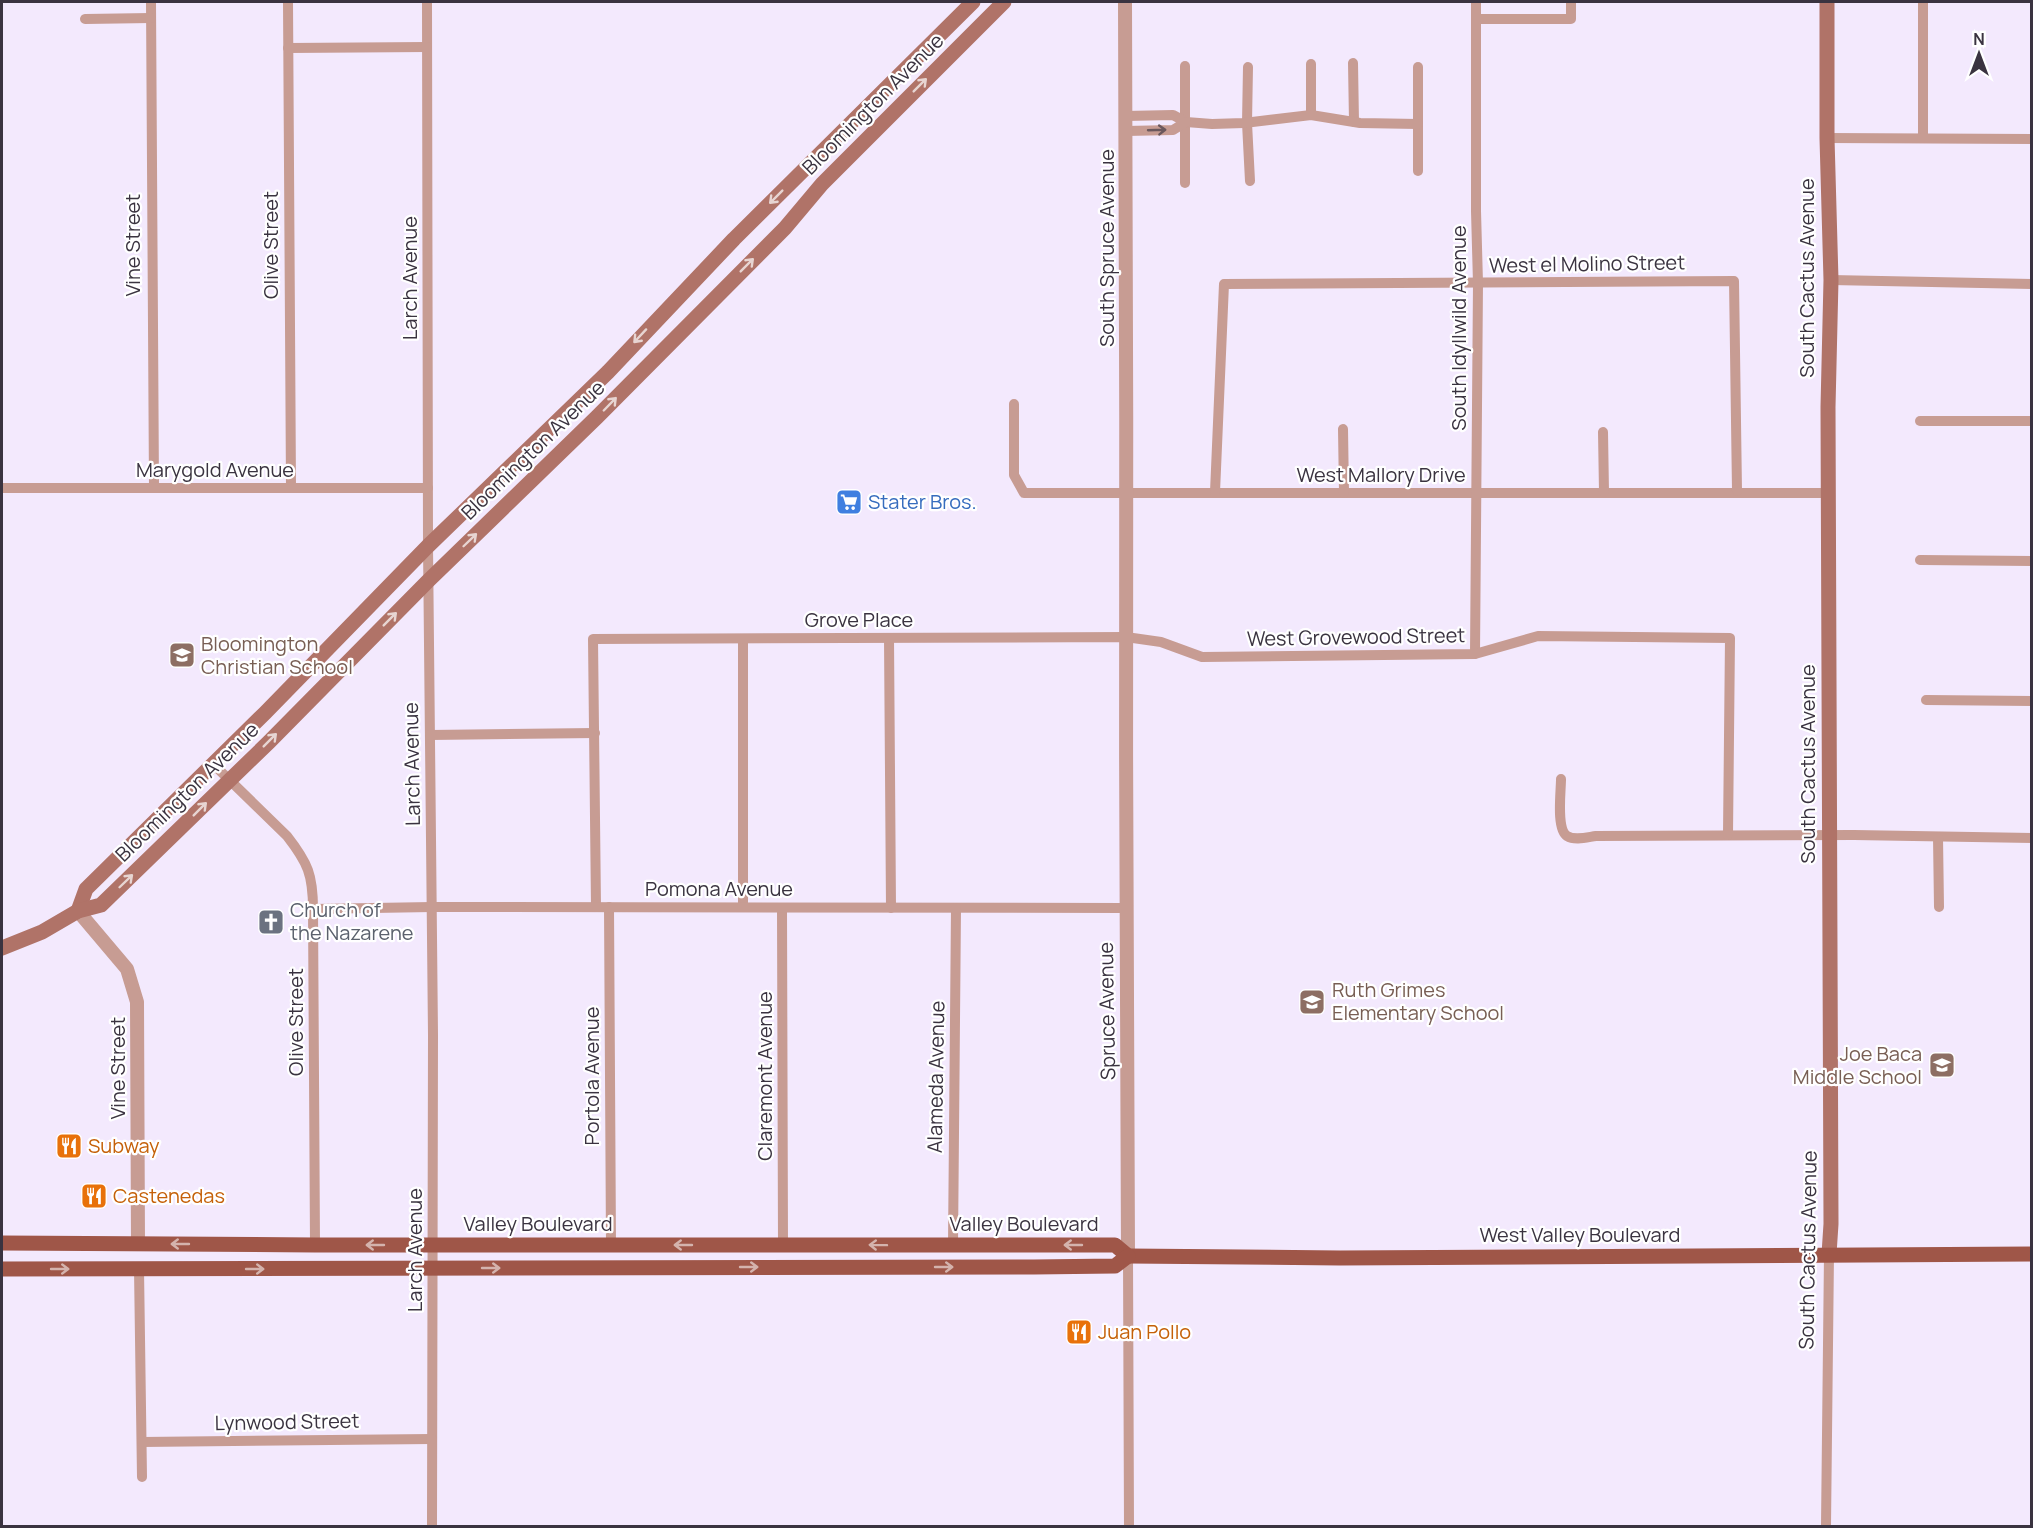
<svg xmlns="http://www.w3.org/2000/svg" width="2033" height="1528" viewBox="0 0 2033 1528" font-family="Manrope,sans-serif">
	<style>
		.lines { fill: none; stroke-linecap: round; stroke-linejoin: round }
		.minor { stroke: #c79c93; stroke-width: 10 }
		.tertiary { stroke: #c79c93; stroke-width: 14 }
		.secondary { stroke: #b07368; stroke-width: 15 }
		.primary { stroke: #9f5648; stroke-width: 15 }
		.oneway { stroke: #e7d5d2 }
		.oneway2 { stroke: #6b585d }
		.oneway3 { stroke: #d4b3ad }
		.labels { text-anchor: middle; stroke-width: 4.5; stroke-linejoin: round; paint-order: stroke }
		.street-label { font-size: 20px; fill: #3a3340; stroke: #fff }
		.shop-label { font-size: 20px; fill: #366cbe; stroke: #fff; text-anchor: start }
		.education-label { font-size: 20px; fill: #785e54; stroke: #fff; text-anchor: start }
		.worship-label { font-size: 20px; fill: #5b616d; stroke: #fff; text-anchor: start }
		.food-label { font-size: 20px; fill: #c56008; stroke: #fff; text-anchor: start }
	</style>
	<rect width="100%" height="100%" fill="#f3e9fd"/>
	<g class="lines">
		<g class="minor">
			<polyline points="151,2 154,488"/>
			<polyline points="288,2 291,488"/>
			<polyline points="427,2 428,546 433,1035 432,1526"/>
			<polyline points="1923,2 1923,138"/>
			<polyline points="85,19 151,18"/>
			<polyline points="1476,19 1571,19 1571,2"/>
			<polyline points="288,48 427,47"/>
			<polyline points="1353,63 1354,122"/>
			<polyline points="1311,64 1311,115"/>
			<polyline points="1185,66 1185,183"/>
			<polyline points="1248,67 1247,123 1250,181"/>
			<polyline points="1418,67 1418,171"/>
			<polyline points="1126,116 1173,115 1186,122 1212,124 1244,123 1311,115 1360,123 1418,124"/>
			<polyline points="1126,131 1173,130 1186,122"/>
			<polyline points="1827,138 2032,139"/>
			<polyline points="1831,280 2032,284"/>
			<polyline points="1014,404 1014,475 1024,493 1829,493"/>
			<polyline points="1920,421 2032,421"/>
			<polyline points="1343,429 1344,493"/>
			<polyline points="1603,432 1604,492"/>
			<polyline points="2,488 428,488"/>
			<polyline points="1215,492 1224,284 1734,281 1737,491"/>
			<polyline points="1920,560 2032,561"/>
			<polyline points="889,638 891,908"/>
			<polyline points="743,639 743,907"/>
			<polyline points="1475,654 1478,283 1476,211 1476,2"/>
			<polyline points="1926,700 2032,701"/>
			<polyline points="430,735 595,733"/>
			<path d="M213,764L287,836C308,863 313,875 313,909L315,1245"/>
			<path d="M1561,779C1561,792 1556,829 1567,836C1575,841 1588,837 1596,836L1854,835L2032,838"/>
			<polyline points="1938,837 1939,907"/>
			<polyline points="596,907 593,639 1126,637 1161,642 1202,657 1475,654 1538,636 1730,638 1728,835"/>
			<polyline points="609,907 611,1245"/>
			<polyline points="782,908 783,1244"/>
			<polyline points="313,909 432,907 1125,908"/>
			<polyline points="953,1245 956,908"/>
			<polyline points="1128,1256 1129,1526"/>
			<polyline points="139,1269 142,1477"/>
			<polyline points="142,1442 432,1439"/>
			<polyline points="1826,1526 1829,1254"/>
		</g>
		<g class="tertiary">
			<path d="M1125,2C1128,420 1124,838 1128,1256"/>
			<polyline points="78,911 127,969 137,1002 138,1244"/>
		</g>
		<g class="secondary">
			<polyline points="1827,2 1827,138 1831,280 1828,407 1831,1224 1829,1254"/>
			<polyline points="78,911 86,889 265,713 428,546 608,372 734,239 973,2"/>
			<polyline points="2,948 42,932 78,911 101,905 269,742 428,581 597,417 785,228 822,184 1004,2"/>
		</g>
		<g class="primary">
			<polyline points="2,1243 315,1245 1115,1245 1128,1256"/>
			<polyline points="1128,1256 1340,1258 2032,1254"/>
			<polyline points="2,1269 1034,1267 1115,1266 1128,1256"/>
		</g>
	</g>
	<defs><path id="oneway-shaft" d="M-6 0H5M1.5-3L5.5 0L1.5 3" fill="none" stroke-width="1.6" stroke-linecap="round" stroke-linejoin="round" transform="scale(1.5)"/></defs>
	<g class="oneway">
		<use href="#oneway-shaft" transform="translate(920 85) rotate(-45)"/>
		<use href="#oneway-shaft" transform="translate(776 197) rotate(135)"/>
		<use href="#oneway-shaft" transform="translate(747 265) rotate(-45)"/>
		<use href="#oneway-shaft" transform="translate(640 336) rotate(133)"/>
		<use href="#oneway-shaft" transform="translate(610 404) rotate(-46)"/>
		<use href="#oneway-shaft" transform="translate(470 540) rotate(-44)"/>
		<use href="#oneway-shaft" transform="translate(390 619) rotate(-45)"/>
		<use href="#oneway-shaft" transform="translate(270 740) rotate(-45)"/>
		<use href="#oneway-shaft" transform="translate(200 809) rotate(-45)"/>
		<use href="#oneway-shaft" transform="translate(126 881) rotate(-44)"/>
	</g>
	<use class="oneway2" href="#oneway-shaft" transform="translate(1157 130) rotate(-2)"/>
	<g class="oneway3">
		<use href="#oneway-shaft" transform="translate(180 1244) rotate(-180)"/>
		<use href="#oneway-shaft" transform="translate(375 1245) rotate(180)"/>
		<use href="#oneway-shaft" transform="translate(683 1245) rotate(180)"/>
		<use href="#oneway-shaft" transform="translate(878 1245) rotate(-179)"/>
		<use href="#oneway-shaft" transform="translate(1073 1245) rotate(180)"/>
		<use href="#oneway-shaft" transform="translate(749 1267)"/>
		<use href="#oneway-shaft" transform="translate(944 1267)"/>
		<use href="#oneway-shaft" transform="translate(491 1268)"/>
		<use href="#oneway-shaft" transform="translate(60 1269)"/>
		<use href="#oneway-shaft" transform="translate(255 1269)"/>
	</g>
	<defs>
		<symbol id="supermarket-square" viewBox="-11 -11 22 22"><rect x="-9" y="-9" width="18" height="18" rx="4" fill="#3f7fe0" stroke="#fff"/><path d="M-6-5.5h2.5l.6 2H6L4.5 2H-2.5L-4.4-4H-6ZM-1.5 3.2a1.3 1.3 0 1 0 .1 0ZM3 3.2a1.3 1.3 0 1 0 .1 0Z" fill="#fff"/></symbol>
		<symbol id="school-square" viewBox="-11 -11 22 22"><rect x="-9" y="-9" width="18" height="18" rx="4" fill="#8d6e63" stroke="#fff"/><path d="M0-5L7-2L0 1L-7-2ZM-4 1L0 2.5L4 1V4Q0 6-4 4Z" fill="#fff"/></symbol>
		<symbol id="church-square" viewBox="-11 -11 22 22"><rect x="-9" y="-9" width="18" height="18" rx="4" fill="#6b7280" stroke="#fff"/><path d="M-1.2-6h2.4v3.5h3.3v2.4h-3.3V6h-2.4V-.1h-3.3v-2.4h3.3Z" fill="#fff"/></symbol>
		<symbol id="restaurant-square" viewBox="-11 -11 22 22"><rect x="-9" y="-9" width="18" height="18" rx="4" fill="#e8710a" stroke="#fff"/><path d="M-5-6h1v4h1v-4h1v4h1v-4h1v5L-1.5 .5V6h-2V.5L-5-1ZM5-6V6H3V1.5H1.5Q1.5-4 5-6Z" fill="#fff"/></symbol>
	</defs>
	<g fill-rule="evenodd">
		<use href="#supermarket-square" x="834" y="487" width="30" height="30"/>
		<use href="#school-square" x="167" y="640" width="30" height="30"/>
		<use href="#church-square" x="256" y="907" width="30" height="30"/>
		<use href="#school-square" x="1297" y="987" width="30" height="30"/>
		<use href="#school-square" x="1927" y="1050" width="30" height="30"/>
		<use href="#restaurant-square" x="54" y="1131" width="30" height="30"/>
		<use href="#restaurant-square" x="79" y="1181" width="30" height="30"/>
		<use href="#restaurant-square" x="1064" y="1317" width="30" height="30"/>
	</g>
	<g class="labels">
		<g class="street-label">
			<text transform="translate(873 104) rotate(-45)" y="7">Bloomington Avenue</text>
			<text transform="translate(133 245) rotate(-90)" y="7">Vine Street</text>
			<text transform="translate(271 245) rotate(-90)" y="7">Olive Street</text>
			<text transform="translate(1107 248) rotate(-90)" y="7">South Spruce Avenue</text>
			<text transform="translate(1587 264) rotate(-1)" y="7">West el Molino Street</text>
			<text transform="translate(410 278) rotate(-90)" y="7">Larch Avenue</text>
			<text transform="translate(1807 278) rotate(-90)" y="7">South Cactus Avenue</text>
			<text transform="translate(1459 328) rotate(-90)" y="7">South Idyllwild Avenue</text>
			<text transform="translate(533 450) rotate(-44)" y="7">Bloomington Avenue</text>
			<text x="215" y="477">Marygold Avenue</text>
			<text x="1381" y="482">West Mallory Drive</text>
			<text x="859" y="627">Grove Place</text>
			<text transform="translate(1356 637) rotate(-1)" y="7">West Grovewood Street</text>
			<text transform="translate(412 764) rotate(-91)" y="7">Larch Avenue</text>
			<text transform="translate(1808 764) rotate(-90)" y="7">South Cactus Avenue</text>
			<text transform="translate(187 792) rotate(-44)" y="7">Bloomington Avenue</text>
			<text x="719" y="896">Pomona Avenue</text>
			<text transform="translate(1107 1011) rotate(-91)" y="7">Spruce Avenue</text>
			<text transform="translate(296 1022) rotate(-90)" y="7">Olive Street</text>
			<text transform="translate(118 1068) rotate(-90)" y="7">Vine Street</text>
			<text transform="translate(592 1076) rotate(-90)" y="7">Portola Avenue</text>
			<text transform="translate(765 1076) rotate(-90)" y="7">Claremont Avenue</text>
			<text transform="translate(936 1077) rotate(-89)" y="7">Alameda Avenue</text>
			<text x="538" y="1231">Valley Boulevard</text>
			<text x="1024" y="1231">Valley Boulevard</text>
			<text x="1580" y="1242">West Valley Boulevard</text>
			<text transform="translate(415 1250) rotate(-90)" y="7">Larch Avenue</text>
			<text transform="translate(1808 1250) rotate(-89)" y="7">South Cactus Avenue</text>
			<text transform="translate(287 1422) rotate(-1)" y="7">Lynwood Street</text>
		</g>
		<g class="shop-label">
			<text x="868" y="509">Stater Bros.</text>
		</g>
		<g class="education-label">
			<text x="201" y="651">Bloomington<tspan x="201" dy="23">Christian School</tspan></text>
			<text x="1332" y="997">Ruth Grimes<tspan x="1332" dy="23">Elementary School</tspan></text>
			<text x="1922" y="1061" text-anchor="end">Joe Baca<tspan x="1922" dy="23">Middle School</tspan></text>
		</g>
		<g class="worship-label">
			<text x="290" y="917">Church of<tspan x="290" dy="23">the Nazarene</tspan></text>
		</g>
		<g class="food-label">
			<text x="88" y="1153">Subway</text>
			<text x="113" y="1203">Castenedas</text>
			<text x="1098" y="1339">Juan Pollo</text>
		</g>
	</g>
	<rect width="2033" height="1528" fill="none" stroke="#3a3340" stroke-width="6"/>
	<g transform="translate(1979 54)" stroke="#ffffff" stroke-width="4.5" paint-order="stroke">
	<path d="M0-4.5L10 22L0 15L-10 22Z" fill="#3a3340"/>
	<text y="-9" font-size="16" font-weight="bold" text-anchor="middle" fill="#3a3340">N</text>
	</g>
</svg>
